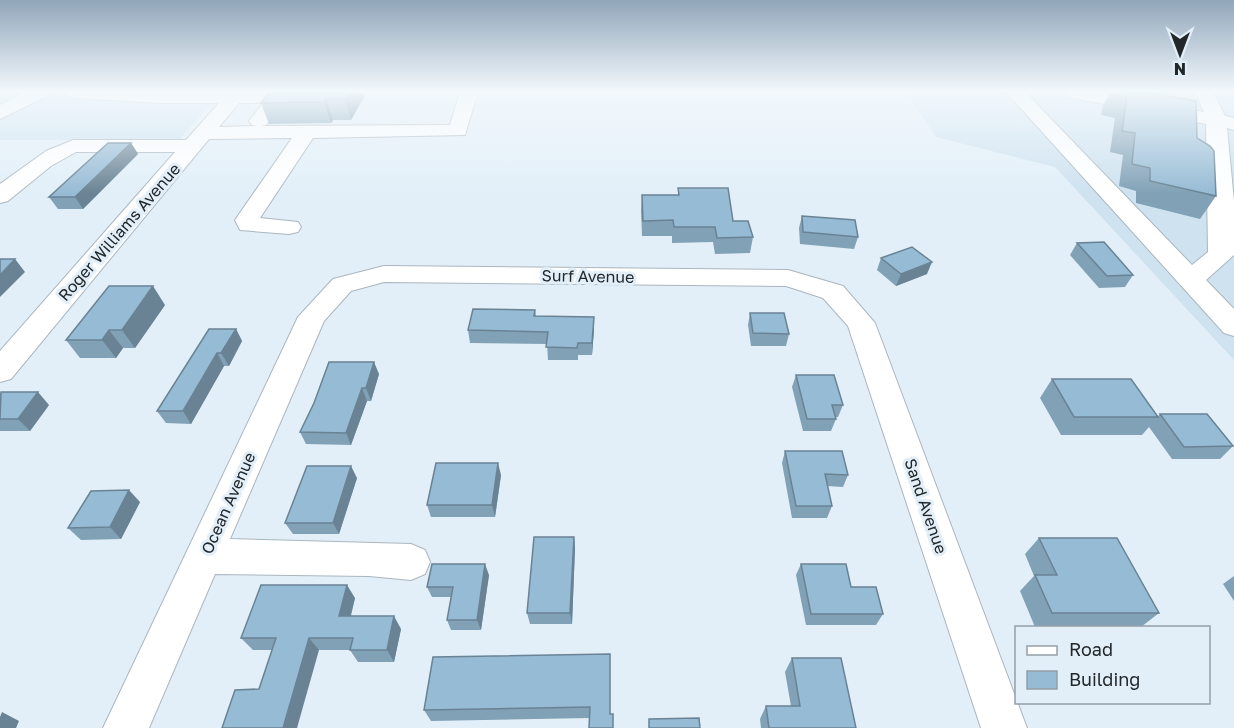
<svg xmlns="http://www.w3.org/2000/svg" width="1234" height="728" viewBox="0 0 1234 728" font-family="'Golos Text',sans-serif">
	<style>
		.built { fill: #cee2f0 }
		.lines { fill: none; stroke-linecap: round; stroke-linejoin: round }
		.minor-casing { stroke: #aab6bf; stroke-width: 2 }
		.minor { fill: #fff; fill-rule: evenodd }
		.wall { fill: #81a1b6 }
		.shaded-wall { fill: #698394 }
		.building { fill: #96bbd4; stroke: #698394; stroke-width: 1.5 }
		.labels { text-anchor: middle; stroke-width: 6; stroke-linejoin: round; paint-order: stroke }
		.street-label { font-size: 16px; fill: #22272a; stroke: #e2eff8 }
	</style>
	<rect width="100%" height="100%" fill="#e2eff8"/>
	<g class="built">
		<polygon points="0,92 222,92 179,140 0,140"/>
		<polygon points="906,92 1234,92 1234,360 1055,167 936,137"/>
	</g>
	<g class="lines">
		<defs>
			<g id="minor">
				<polygon points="26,92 49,92 47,96 0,119 0,105"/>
				<path d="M65,92L284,93L286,97L266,125L261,126L450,125L460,92H478L465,135L313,138L260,218L298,222L301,227L298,232L289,234L240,230L235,220L292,138L209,139L11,379L0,382V351L175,152H76L51,166L8,201L0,203V184L46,151L73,140H186L219,103H163L74,98L67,96ZM239,103H263L249,121L252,125L257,126L219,127Z"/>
				<polygon points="1006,92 1025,92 1192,265 1208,252 1206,124 1073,98 1066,96 1064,92 1100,92 1204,112 1195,92 1213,92 1225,116 1234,118 1234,130 1227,128 1234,201 1234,255 1206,280 1234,309 1234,336 1224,333"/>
				<polygon points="384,266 788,270 843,286 875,323 1027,728 981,728 848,326 823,298 786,286 384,282 351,291 324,321 230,539 411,544 425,550 430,562 425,574 411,580 369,576 215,574 149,728 103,728 298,317 333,279"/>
			</g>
		</defs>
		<use href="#minor" class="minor-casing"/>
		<use href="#minor" class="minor"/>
	</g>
	<g class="wall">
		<polygon points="269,92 363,92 364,97 351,120 333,120 331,123 269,124 261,103"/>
		<polygon points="1110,92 1148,92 1197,138 1216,196 1200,219 1136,203 1136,191 1119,186 1123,155 1110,152 1115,118 1101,115 1103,106"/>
		<polygon points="131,143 138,154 83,209 58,209 49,197"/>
		<polygon points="678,188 733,221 753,237 750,253 715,254 713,242 672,243 672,236 642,236 641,211 642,195 678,195"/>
		<polygon points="802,216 858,237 854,249 800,244 799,228"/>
		<polygon points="1077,243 1133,275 1125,287 1099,288 1070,255"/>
		<polygon points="881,258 927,274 896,286 877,270"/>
		<polygon points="165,305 135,348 123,348 116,358 80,358 66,340"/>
		<polygon points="535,310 536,316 594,329 592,355 578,355 578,360 548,360 547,344 470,343 468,330"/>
		<polygon points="750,313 789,334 786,346 751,346 748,325"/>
		<polygon points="236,329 242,341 229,366 224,366 191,424 166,423 157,411"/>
		<polygon points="379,374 371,401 367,401 351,445 306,444 300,432"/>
		<polygon points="796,375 843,405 838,417 835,417 836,419 831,431 803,431 792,387"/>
		<polygon points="1052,379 1157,417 1160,414 1233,446 1220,459 1172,459 1149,427 1142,435 1061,435 1040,398"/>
		<polygon points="0,393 49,405 30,431 0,431"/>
		<polygon points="785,451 848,475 843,487 827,486 832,506 827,518 792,518 782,463"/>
		<polygon points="501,475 495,517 431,517 427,505"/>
		<polygon points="357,478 339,534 293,534 285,523"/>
		<polygon points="140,502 121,539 81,540 68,528"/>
		<polygon points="574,537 575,548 572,624 530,624 527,613"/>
		<polygon points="1039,538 1159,613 1141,627 1035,627 1020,591 1034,576 1025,554"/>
		<polygon points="801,564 883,614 876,625 806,625 796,575"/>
		<polygon points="489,575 481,630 451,630 447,620 451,597 432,597 427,587"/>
		<polygon points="1234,576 1234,601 1223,584"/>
		<polygon points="355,598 351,616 401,629 394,662 358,662 350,650 319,650 259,689 272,650 253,650 241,638"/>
		<polygon points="610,654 590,718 431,721 424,710"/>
		<polygon points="792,658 856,728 761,728 760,719 766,706 791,706 785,672"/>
	</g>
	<g class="shaded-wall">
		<polygon points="345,92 363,92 364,97 351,120 345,99"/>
		<polygon points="326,99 333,120 331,123 324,102"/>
		<polygon points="131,143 138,154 83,209 75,197"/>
		<polygon points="15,259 25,272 0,297 0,275"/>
		<polygon points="932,262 927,274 896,286 901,274"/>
		<polygon points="153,286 165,305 135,348 122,330"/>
		<polygon points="594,317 594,329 592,355 592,343"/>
		<polygon points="236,329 242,341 229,366 221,353"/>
		<polygon points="109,330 123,348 116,358 102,340"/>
		<polygon points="217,353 224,366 191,424 183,411"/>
		<polygon points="374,362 379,374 371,401 366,388"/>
		<polygon points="362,388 367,401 351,445 346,433"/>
		<polygon points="38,392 49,405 30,431 18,419"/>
		<polygon points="498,463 501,475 495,517 492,505"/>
		<polygon points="351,466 357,478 339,534 333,523"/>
		<polygon points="129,490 140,502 121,539 110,527"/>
		<polygon points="574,537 575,548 572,624 570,613"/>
		<polygon points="485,564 489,575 481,630 477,620"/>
		<polygon points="347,585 355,598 347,629 339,616"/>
		<polygon points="394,616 401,629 394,662 387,650"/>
		<polygon points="309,638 319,650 297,728 283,728"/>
		<polygon points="2,712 19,721 16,728 0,728 0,717"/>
	</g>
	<g class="building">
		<polygon points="269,92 349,92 345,99 326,99 324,102 261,103"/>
		<polygon points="1113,92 1148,92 1196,101 1197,138 1210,146 1214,151 1216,196 1150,181 1150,168 1132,164 1135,133 1122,131 1127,97 1112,94"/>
		<polygon points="108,143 131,143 75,197 49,197"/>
		<polygon points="678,188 728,188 733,221 748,221 753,237 717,238 715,227 674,227 673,220 643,221 642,195 679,195"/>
		<polygon points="802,216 855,220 858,237 803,232"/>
		<polygon points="1104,242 1133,275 1107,276 1077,243"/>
		<polygon points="912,247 932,262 901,274 881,258"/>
		<polygon points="0,259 15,259 0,275"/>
		<polygon points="109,286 153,286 122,330 109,330 102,340 66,340"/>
		<polygon points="473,309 535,310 534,316 594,317 592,343 578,343 577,348 546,347 548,332 468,330"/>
		<polygon points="750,313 784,313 789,334 753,333"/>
		<polygon points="209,329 236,329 221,353 217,353 183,411 157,411"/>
		<polygon points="329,362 374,362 366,388 362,388 346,433 300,432 314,403"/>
		<polygon points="796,375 834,375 843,405 832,405 836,419 807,419"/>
		<polygon points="1052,379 1131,379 1158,417 1074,417"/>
		<polygon points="1,392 38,392 18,419 0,419"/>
		<polygon points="1160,414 1207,414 1233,446 1184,447"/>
		<polygon points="785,451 842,451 848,475 825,474 832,506 796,506"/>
		<polygon points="436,463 498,463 492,505 427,505"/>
		<polygon points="307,466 351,466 333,523 285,523"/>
		<polygon points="129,490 110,527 68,528 91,491"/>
		<polygon points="534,537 574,537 570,613 527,613"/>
		<polygon points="1039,538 1117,538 1159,613 1052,613 1035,575 1057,575"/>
		<polygon points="432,564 485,564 477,620 447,620 453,587 427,587"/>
		<polygon points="801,564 846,564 851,587 876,587 883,614 811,614"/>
		<polygon points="261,585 347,585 339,616 394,616 387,650 350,650 353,638 309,638 283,728 222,728 235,690 259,689 276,638 241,638"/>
		<polygon points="610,654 610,714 613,714 613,728 589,728 590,707 424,710 433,657"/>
		<polygon points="792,658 841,658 856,728 769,728 766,706 800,706"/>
		<polygon points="699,718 700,728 649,728 649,719"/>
	</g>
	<linearGradient id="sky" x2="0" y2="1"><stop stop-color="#91a6ba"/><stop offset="0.47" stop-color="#f2f8fc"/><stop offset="1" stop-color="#f2f8fc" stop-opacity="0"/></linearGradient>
	<rect width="1234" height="194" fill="url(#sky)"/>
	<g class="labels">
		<g class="street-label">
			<text transform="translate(119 232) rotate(-49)" y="6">Roger Williams Avenue</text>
			<text transform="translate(588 276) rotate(1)" y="6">Surf Avenue</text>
			<text transform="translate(228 503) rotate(-66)" y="6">Ocean Avenue</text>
			<text transform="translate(926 506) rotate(71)" y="6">Sand Avenue</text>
		</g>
	</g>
	<rect x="1015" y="626" width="195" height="78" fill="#e2eff8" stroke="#959fa6" stroke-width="1.5"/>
	<rect x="1027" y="646" width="30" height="9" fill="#ffffff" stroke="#959fa6" stroke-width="1.5"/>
	<text x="1069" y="656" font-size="18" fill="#22272a">Road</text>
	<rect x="1027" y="671" width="30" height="18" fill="#96bbd4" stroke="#959fa6" stroke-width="1.5"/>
	<text x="1069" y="686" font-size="18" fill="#22272a">Building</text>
	<g transform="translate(1180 54) rotate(180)" stroke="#e2eff8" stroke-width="4.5" paint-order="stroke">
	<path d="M0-4.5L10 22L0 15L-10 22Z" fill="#22272a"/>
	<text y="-9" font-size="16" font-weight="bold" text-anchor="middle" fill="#22272a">N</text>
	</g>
</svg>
